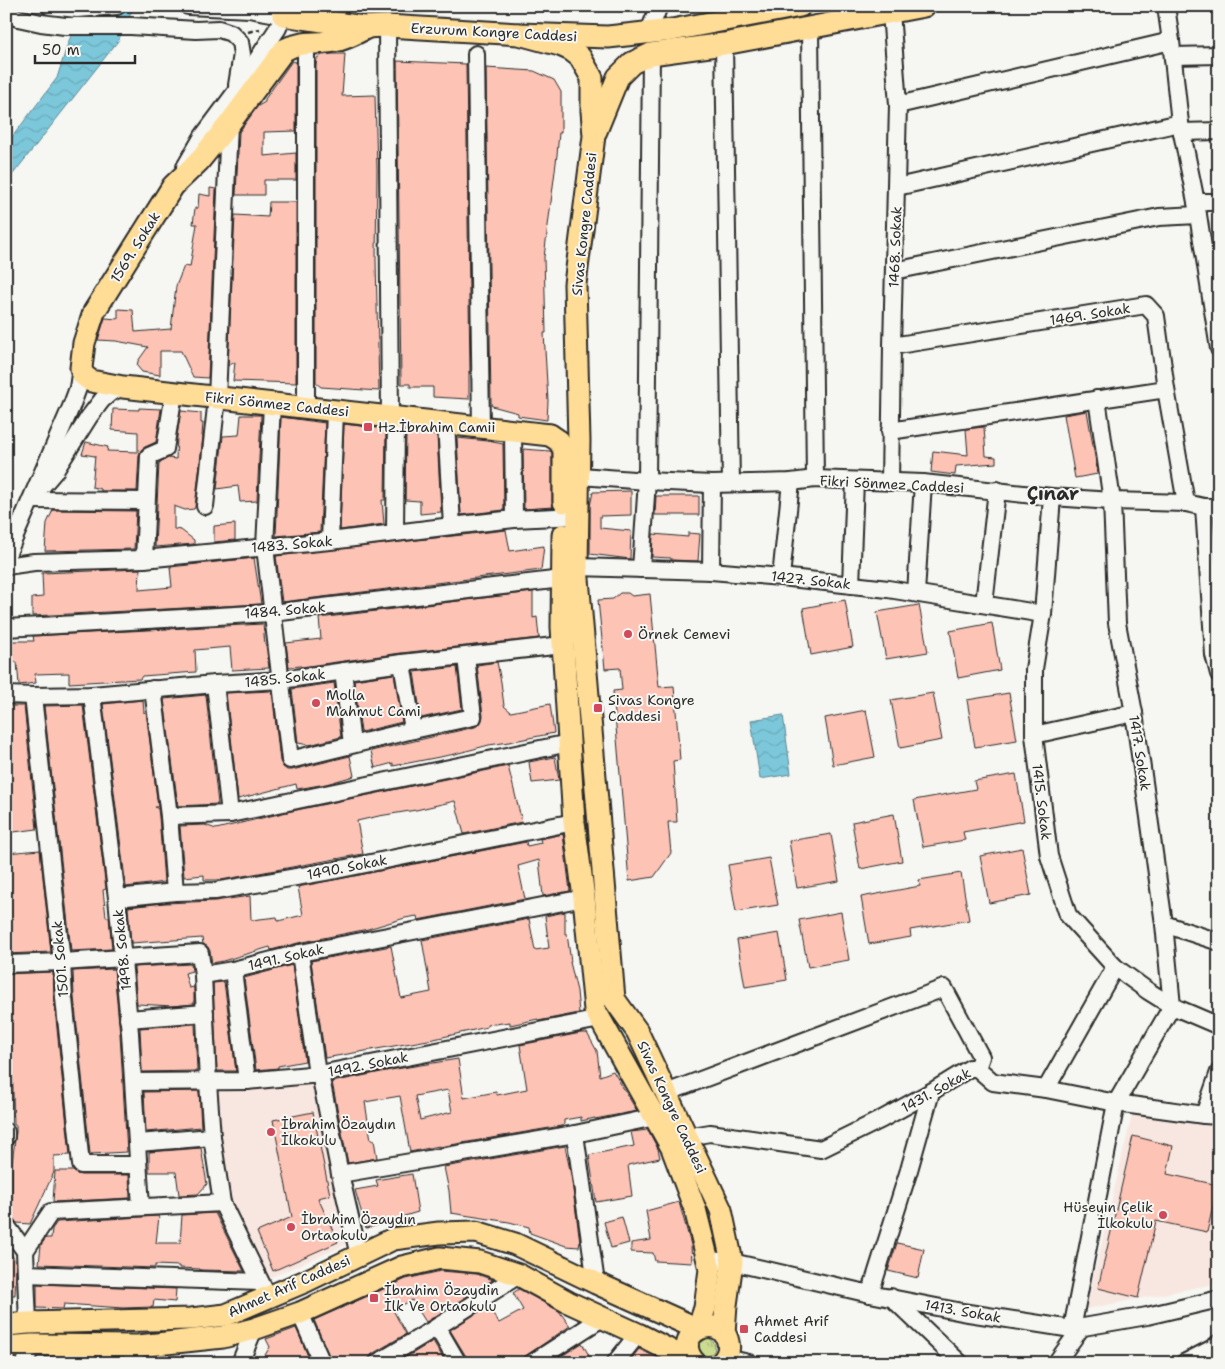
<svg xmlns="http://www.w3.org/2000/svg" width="1225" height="1369" viewBox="0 0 1225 1369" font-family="'Shantell Sans',sans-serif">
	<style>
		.built { fill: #f8e7e0 }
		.grass { fill: url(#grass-tufts); stroke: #7b845e }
		.water { fill: url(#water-waves); stroke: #5b8994 }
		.building { fill: #fdc3b5; stroke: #2b2b2b; fill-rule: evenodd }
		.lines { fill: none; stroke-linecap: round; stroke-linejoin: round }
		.minor-casing { stroke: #2b2b2b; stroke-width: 20 }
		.major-casing { stroke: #2b2b2b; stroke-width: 25 }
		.path { stroke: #2b2b2b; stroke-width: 2.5; stroke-dasharray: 5 4; stroke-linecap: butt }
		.minor { stroke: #f6f6f2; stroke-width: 16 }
		.major { stroke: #ffdd96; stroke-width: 21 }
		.poi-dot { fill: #d1495b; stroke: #f6f6f2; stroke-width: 2 }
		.labels { text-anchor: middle; stroke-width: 4; stroke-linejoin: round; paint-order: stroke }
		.street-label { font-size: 14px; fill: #2b2b2b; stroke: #f6f6f2 }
		.poi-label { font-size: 14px; fill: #2b2b2b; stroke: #f6f6f2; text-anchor: start }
		.district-label { font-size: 19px; font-weight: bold; fill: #2b2b2b; stroke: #f6f6f2 }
	</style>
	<defs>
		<pattern id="grass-tufts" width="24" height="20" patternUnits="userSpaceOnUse" patternTransform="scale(1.25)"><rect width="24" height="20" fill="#cbdc90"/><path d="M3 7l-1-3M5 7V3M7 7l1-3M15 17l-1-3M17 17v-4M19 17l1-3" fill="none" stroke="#aebd7c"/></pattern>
		<pattern id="water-waves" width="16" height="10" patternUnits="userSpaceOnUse" patternTransform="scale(1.25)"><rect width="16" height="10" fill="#7bc7da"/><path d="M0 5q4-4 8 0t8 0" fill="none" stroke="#6aabbb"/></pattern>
	</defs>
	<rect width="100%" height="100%" fill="#f6f6f2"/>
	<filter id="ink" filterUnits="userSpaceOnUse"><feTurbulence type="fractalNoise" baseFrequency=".02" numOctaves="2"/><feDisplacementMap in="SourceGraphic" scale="10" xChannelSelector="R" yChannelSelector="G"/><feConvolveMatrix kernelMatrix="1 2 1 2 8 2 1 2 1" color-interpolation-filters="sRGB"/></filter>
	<g filter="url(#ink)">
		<g class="built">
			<polygon points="313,1084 345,1245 269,1278 231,1209 223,1184 216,1092"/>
			<polygon points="1132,1115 1216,1124 1219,1146 1219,1283 1086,1309"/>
		</g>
		<circle class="grass" cx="706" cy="1347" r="9"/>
		<g class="water">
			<polygon points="84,6 134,6 118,41 6,183 6,145 57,78 68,43"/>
			<polygon points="783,715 791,774 760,779 751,720"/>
		</g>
		<g class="building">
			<polygon points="332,54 345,54 342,96 375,95 377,170 376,260 379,391 321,387 316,383 316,66 317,58 322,55"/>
			<polygon points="292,61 296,62 296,131 264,132 264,156 296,153 296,180 264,180 264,195 236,195 239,132 258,106 265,102 265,99"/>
			<polygon points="397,61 466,64 470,374 469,371 469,399 433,397 433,387 410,387 410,384 401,384"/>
			<polygon points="486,68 534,71 554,80 561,92 561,133 559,133 557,155 544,257 546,333 544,333 548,401 547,420 518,416 518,413 492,406 491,404"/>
			<polygon points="210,188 216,189 208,378 193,377 181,351 160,351 160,375 142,372 137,366 138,361 148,347 116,341 98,340 105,318 118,319 118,309 133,310 135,332 171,329 176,286 184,266 190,267 197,224 193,224 195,208 198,208 199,194 210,196"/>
			<polygon points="269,202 296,202 296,383 233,381 235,362 228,366 235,215 268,217"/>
			<polygon points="139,408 161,409 156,442 145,447 141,450 139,455 137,491 101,491 101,489 92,487 95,456 82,454 86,442 108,447 107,451 138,452 138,432 112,430 113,409 139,410"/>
			<polygon points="181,411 201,413 201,423 203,423 202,436 203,436 195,507 194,509 185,510 174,506 174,529 181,530 194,540 194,544 155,547 159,463 168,458 176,459 177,436"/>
			<polygon points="1087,411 1098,474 1075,478 1064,415"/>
			<polygon points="241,415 261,415 257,501 240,502 238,486 217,489 223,436 239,435"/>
			<polygon points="281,417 325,423 320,532 276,536"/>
			<polygon points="344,424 386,429 385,500 382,500 384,524 340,530"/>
			<polygon points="984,427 986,456 996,457 996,463 956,466 955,475 931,472 933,451 968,455 966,429"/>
			<polygon points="406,431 437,435 441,512 420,514 420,501 405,500"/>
			<polygon points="457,438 488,441 503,444 504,510 461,515"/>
			<polygon points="523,449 550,451 552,453 552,502 553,507 524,509"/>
			<polygon points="631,491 631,515 600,516 600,528 631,531 630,559 590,554 590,506 593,492"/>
			<polygon points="656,496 699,496 699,515 655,515"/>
			<polygon points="53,510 136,511 134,549 45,551 47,523"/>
			<polygon points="235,524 235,540 214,542 214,526"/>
			<polygon points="506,530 510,551 544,546 541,570 282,602 276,556"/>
			<polygon points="688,533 700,534 698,561 671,560 671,558 652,557 653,534 688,537"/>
			<polygon points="254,558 261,604 32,616 32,598 43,597 42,573 140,569 139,590 172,587 170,567"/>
			<polygon points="533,592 533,618 537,617 539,638 401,653 301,667 301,666 289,667 286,643 321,639 319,618"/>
			<polygon points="620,593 628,593 632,596 650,594 659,687 674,686 680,760 673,761 677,822 668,822 671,853 654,877 629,881 613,691 622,690 620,668 605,669 598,600 613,599"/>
			<polygon points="845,600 853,647 811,655 803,608"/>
			<polygon points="919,605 928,652 886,659 877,612"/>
			<polygon points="992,623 1000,670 958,678 950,631"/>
			<polygon points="263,624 265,645 266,645 269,668 232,670 230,647 218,648 195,650 196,672 142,676 140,679 69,683 69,673 35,674 36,683 19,685 17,662 7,662 7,641 34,641 33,636"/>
			<polygon points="497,662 501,682 504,706 511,712 550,704 554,733 509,742 489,745 455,754 393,766 393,763 375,768 371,751 475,727 480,724 482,720 483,716 477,665"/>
			<polygon points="457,667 462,709 421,718 414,672"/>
			<polygon points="394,674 402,722 361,732 354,680"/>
			<polygon points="334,683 341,737 309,745 298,743 292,689"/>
			<polygon points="272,691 280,761 283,767 287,770 292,770 350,756 354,776 326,784 297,789 296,784 238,799 226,693"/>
			<polygon points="933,693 942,740 900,748 891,700"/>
			<polygon points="1009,693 1017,740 975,747 967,700"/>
			<polygon points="206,695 218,804 178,806 164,699"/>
			<polygon points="143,700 144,713 146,711 158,807 155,807 158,809 159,817 164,882 126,887 103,704"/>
			<polygon points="83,705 106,889 103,890 106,917 109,917 112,949 71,951 44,706"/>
			<polygon points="6,706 24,706 37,829 6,833"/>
			<polygon points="866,710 875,757 833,765 825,718"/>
			<polygon points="555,757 559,780 532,783 529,762"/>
			<polygon points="508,766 522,822 464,834 455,801 416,810 379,816 357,821 363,854 221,880 204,880 204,875 184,877 180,826 205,825 216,829 287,812"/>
			<polygon points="1016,774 1024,821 963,832 965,840 923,847 914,800 976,789 974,781"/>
			<polygon points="894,814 902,861 860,869 852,822"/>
			<polygon points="563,834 570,891 543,896 539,860 518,866 525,899 418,920 417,916 405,918 368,929 298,943 271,950 270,947 223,961 212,963 210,951 208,947 203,944 202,938 131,943 128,907 164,903 215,901 250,896 251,920 277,917 278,921 303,915 298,887 526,842 527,846 541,843 540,839"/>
			<polygon points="831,834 839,881 797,888 789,841"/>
			<polygon points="1022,848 1031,895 989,903 980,856"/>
			<polygon points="40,850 51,952 6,954 6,853"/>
			<polygon points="769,858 778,905 736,912 728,865"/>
			<polygon points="961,873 969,920 910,930 911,937 869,944 861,897 920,886 919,880"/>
			<polygon points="565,912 565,934 567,934 571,962 570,962 577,991 579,1013 538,1021 538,1019 510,1025 510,1022 487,1025 487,1027 434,1039 325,1058 311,961 391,946 401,998 431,992 422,940 529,919 535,950 549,948 545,916"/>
			<polygon points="841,912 849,960 808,967 799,920"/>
			<polygon points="779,933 787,980 745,987 737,940"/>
			<polygon points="191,964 192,971 185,973 189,988 194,987 194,1004 172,1006 137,1004 134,967"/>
			<polygon points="292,965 305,1061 278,1066 278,1068 256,1070 244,978"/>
			<polygon points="114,969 120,1034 127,1152 90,1154 74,997 73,971"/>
			<polygon points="53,972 54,999 70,1155 54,1156 54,1172 30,1224 17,1223 12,1217 12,1163 16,1132 16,1125 14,1125 12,1063 6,1002 6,974"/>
			<polygon points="224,982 236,1071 217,1071 213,983"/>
			<polygon points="195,1024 197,1071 142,1072 140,1028"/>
			<path d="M581,1033H587L597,1051L600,1076L613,1071L637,1111L595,1119V1118L581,1121V1117L564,1120V1125L561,1126L439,1147V1146L410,1152L400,1096L365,1102L371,1140H374L377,1158L348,1163L332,1082L396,1069L458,1059L464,1098L496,1092L497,1095L527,1089L520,1045ZM448,1090L452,1112L420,1120L415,1096Z"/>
			<polygon points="199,1091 201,1127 146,1132 144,1092"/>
			<polygon points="313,1112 330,1195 318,1198 338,1242 273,1271 257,1232 292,1217 273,1120"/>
			<polygon points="648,1130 658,1149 660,1158 628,1165 632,1196 596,1202 589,1155 634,1146 631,1132"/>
			<polygon points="1133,1136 1173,1146 1167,1174 1218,1185 1207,1232 1156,1221 1138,1298 1098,1288"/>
			<polygon points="565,1146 571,1175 580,1242 579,1247 566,1246 530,1233 529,1227 509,1222 451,1213 449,1191 444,1167"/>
			<polygon points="201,1148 207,1184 198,1194 179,1195 176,1172 149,1172 149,1152"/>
			<polygon points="55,1171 73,1171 77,1174 81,1175 129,1175 130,1198 53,1202"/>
			<polygon points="412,1174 418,1212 401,1217 402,1220 366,1228 355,1190 378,1186 376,1180"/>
			<polygon points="679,1202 691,1245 692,1263 655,1261 653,1253 631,1252 631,1243 651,1240 646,1211"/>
			<polygon points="215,1213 244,1271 200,1270 200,1269 179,1268 179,1266 155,1265 155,1268 39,1264 41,1245 46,1238 51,1238 52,1229 57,1222 159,1216 156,1243 180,1243 182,1215"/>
			<polygon points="622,1217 629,1243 611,1248 604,1222"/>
			<polygon points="897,1243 924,1249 918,1278 888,1271"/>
			<polygon points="6,1244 16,1263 15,1295 6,1295"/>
			<polygon points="441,1271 477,1274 493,1280 426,1322 412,1300 393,1310 406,1334 372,1354 369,1358 367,1363 332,1363 314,1320 406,1279"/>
			<polygon points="37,1284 176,1289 175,1302 154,1300 153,1307 123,1308 64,1304 63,1309 37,1308"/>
			<polygon points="519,1289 559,1311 570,1326 515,1363 468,1363 467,1358 450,1330 488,1306 499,1323 523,1310 513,1293"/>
			<polygon points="296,1328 311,1363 260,1363 270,1347 266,1339"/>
			<polygon points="433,1341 446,1363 397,1363"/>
			<polygon points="582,1343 591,1359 586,1363 551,1363"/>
			<polygon points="639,1349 666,1362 667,1363 628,1363"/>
		</g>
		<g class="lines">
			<defs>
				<g id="minor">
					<polyline points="50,6 77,9 117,6"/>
					<polyline points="1166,6 1171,41 1180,123 1196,202 1219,349"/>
					<polyline points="6,14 18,18 41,23 65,26 131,26 196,30 219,29 231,33 240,42 242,54 237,85"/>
					<polyline points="387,26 390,417"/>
					<polyline points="810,28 815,479"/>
					<polyline points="648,34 659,6"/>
					<polyline points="306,43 306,408"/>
					<polyline points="724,44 731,483"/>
					<polyline points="476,54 481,427"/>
					<polyline points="1173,56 1219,55"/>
					<polyline points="898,105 1171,41"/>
					<polyline points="1182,132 1219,131"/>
					<polyline points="185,167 203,136 235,93 278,28 283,15 249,9 188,6"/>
					<polyline points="897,187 1180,123"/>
					<polyline points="1196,202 1219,202"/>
					<polyline points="894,271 1159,217 1198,215"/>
					<polyline points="892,346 1146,305 1156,316 1166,389 1186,503"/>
					<polyline points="272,404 265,547 290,760 413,730 473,717 466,657"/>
					<polyline points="446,423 452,526"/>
					<polyline points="513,431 514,519"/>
					<polyline points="890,431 1166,389"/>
					<polyline points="567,475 647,481 712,484 791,482 815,479 923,483 1052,497 1112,501 1186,503 1204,507 1219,507"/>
					<polyline points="890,482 892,346 898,105 891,12"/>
					<polyline points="43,485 55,471 89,417 102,400 110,393 123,387"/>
					<polyline points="1052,497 1043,614 1034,669 1034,735 1049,856 1068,915 1115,967 1148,991 1172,1006 1219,1026"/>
					<polyline points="31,500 146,501"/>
					<polyline points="205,506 217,398 229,124"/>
					<polyline points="1204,507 1214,655 1219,674"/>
					<polyline points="395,533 396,418"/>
					<polyline points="330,541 335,411"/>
					<polyline points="6,557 71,407 78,388 81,368"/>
					<polyline points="144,559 149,456 165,449 174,393"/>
					<polyline points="6,566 34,562 144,559 330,541 452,526 514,519 577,516"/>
					<polyline points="577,567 711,571 781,577 888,589 1043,614"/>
					<polyline points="641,569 647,481 651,54"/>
					<polyline points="711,571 712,484"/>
					<polyline points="781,577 791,482"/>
					<polyline points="851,585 855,481"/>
					<polyline points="916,593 923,483"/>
					<polyline points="984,604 997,490"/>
					<polyline points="6,628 272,613 562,579"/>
					<polyline points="402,663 413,730"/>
					<polyline points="343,671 352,744"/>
					<polyline points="215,684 230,814"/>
					<polyline points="153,689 169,816 175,892"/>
					<polyline points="6,695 33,696 92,695 215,684 281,680 402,663 563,645"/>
					<polyline points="92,695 117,898 130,1033 141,1207"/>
					<polyline points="33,696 62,962 64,998 81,1165 138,1165"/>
					<polyline points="1034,735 1134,713"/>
					<polyline points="169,816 230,814 569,743"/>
					<polyline points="117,898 175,892 215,891 336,870 574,822"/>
					<polyline points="1164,924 1219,942"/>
					<polyline points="300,953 317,1074"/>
					<polyline points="6,964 62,962 200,953 203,975 233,970 300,953 584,898"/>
					<polyline points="233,970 247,1081"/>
					<polyline points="203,975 208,1083 212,1137 222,1203 268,1297"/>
					<polyline points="128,1019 205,1013"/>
					<polyline points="320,1074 340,1174 359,1256"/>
					<polyline points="134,1082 247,1081 320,1074 600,1019"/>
					<polyline points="1046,1089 1115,967"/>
					<polyline points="666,1093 944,988 981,1057 977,1068"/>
					<polyline points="1204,1115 1219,1072"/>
					<polyline points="6,1132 6,1137"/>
					<polyline points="575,1134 596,1283"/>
					<polyline points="686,1137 710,1133 821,1149 882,1119 931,1092 970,1068 977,1068 993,1082 1046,1089 1116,1103 1204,1115 1219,1116"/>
					<polyline points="138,1143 212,1137"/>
					<polyline points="340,1174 575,1134 655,1117"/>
					<polyline points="6,1225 25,1251 28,1323"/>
					<polyline points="25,1251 51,1212 222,1203"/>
					<polyline points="708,1260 732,1262 870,1294 962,1312 1072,1329 1147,1316 1219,1299"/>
					<polyline points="26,1274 260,1282"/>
					<polyline points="870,1294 909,1170 931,1092"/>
					<polyline points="891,1297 960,1363"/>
					<polyline points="300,1313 322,1363"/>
					<polyline points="437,1327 458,1363"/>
					<polyline points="1072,1329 1116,1103 1172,1006 1164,924 1147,803 1134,713 1117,623 1112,501 1097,399"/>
					<polyline points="726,1358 749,1363"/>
					<polyline points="25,1363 32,1345"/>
					<polyline points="131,1363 138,1346"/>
					<polyline points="240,1363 254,1329"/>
					<polyline points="377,1363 437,1327 519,1275"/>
					<polyline points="532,1363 602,1318"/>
					<polyline points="615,1363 638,1334"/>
					<polyline points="1056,1363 1081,1328"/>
					<polyline points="1184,1363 1213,1348 1219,1343"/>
				</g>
				<g id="major">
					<polyline points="287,6 283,15 363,27 387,26 519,34 608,37 672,30 800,6"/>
					<path d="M368,27C358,32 347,39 335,41C315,45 304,40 284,50L229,124L199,161L173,186L94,312L84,343L81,368L83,375L91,381L123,387L550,435"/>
					<polyline points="519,34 560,45 571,50 580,57 592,78 592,111 594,136 575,284 579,441 577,567 614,999 637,1031 721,1210 732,1262 726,1305 724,1333"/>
					<polyline points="596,131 618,77 632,63 651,54 724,44 924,6"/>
					<polyline points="550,435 559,441 564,450 564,502"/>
					<polyline points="563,535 562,627 574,822 584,898 595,1010 672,1148 695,1209 710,1269 705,1308 698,1329"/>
					<polyline points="6,1325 28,1323 191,1319 226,1315 306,1281 393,1239 439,1233 476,1232 515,1244 596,1283 698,1329"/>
					<polyline points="6,1347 32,1345 138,1346 223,1337 254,1329 300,1313 402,1267 440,1258 480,1262 519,1275 568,1302 638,1334 695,1363"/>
					<path d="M695,1363C668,1333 721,1310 728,1342C730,1350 727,1357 721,1363"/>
				</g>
			</defs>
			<use href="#minor" class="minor-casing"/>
			<use href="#major" class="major-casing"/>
			<polyline class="path" points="248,32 260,29"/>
			<use href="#minor" class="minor"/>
			<use href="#major" class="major"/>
		</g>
	</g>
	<g class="poi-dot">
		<rect x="363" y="422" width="10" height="10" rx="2.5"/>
		<circle cx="628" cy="634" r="5"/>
		<circle cx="316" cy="703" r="5"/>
		<rect x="593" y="703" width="10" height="10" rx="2.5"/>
		<circle cx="271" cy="1132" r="5"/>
		<circle cx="1163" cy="1215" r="5"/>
		<circle cx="291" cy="1227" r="5"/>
		<rect x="369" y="1293" width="10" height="10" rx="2.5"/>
		<rect x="739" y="1324" width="10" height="10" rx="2.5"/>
	</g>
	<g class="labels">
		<g class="street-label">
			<text transform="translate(494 32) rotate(3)" y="5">Erzurum Kongre Caddesi</text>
			<text transform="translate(584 224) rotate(-84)" y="5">Sivas Kongre Caddesi</text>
			<text transform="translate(135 247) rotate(-58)" y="5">1569. Sokak</text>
			<text transform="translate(895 247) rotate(-88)" y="5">1468. Sokak</text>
			<text transform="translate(1090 314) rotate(-9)" y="5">1469. Sokak</text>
			<text transform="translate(277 404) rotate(6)" y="5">Fikri Sönmez Caddesi</text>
			<text transform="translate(892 484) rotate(3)" y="5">Fikri Sönmez Caddesi</text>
			<text transform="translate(292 544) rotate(-5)" y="5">1483. Sokak</text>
			<text transform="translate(811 580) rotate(6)" y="5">1427. Sokak</text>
			<text transform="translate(285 610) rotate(-5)" y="5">1484. Sokak</text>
			<text transform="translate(285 678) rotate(-6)" y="5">1485. Sokak</text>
			<text transform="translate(1140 753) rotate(81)" y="5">1417. Sokak</text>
			<text transform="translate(1042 802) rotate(83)" y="5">1415. Sokak</text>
			<text transform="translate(347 867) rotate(-11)" y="5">1490. Sokak</text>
			<text transform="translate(122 950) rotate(-96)" y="5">1498. Sokak</text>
			<text transform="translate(286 957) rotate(-13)" y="5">1491. Sokak</text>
			<text transform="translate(60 959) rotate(-95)" y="5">1501. Sokak</text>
			<text transform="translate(368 1064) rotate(-11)" y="5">1492. Sokak</text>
			<text transform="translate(936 1090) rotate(-29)" y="5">1431. Sokak</text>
			<text transform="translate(672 1107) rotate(65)" y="5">Sivas Kongre Caddesi</text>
			<text transform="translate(289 1286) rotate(-24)" y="5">Ahmet Arif Caddesi</text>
			<text transform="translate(963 1311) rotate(10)" y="5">1413. Sokak</text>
		</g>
		<g class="poi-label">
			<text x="378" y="432">Hz.İbrahim Camii</text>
			<text x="638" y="639">Örnek Cemevi</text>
			<text x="326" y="700">Molla<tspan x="326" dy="16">Mahmut Cami</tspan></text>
			<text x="608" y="705">Sivas Kongre<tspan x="608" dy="16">Caddesi</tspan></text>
			<text x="281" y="1129">İbrahim Özaydın<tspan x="281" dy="16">İlkokulu</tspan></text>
			<text x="1153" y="1212" text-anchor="end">Hüseyin Çelik<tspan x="1153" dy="16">İlkokulu</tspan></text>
			<text x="301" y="1224">İbrahim Özaydın<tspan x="301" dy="16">Ortaokulu</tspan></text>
			<text x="384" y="1295">İbrahim Özaydin<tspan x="384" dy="16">İlk Ve Ortaokulu</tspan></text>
			<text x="754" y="1326">Ahmet Arif<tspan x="754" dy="16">Caddesi</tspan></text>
		</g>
		<g class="district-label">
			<text x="1053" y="500">Çınar</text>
		</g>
	</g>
	<rect width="1225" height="1369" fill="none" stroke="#f6f6f2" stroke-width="25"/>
	<rect x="12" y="12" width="1200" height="1344" fill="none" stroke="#2b2b2b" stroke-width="2" filter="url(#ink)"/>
	<path d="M35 55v8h100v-8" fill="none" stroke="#2b2b2b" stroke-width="2.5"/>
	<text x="42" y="55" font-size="15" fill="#2b2b2b" stroke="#f6f6f2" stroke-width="4" paint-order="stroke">50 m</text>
</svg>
